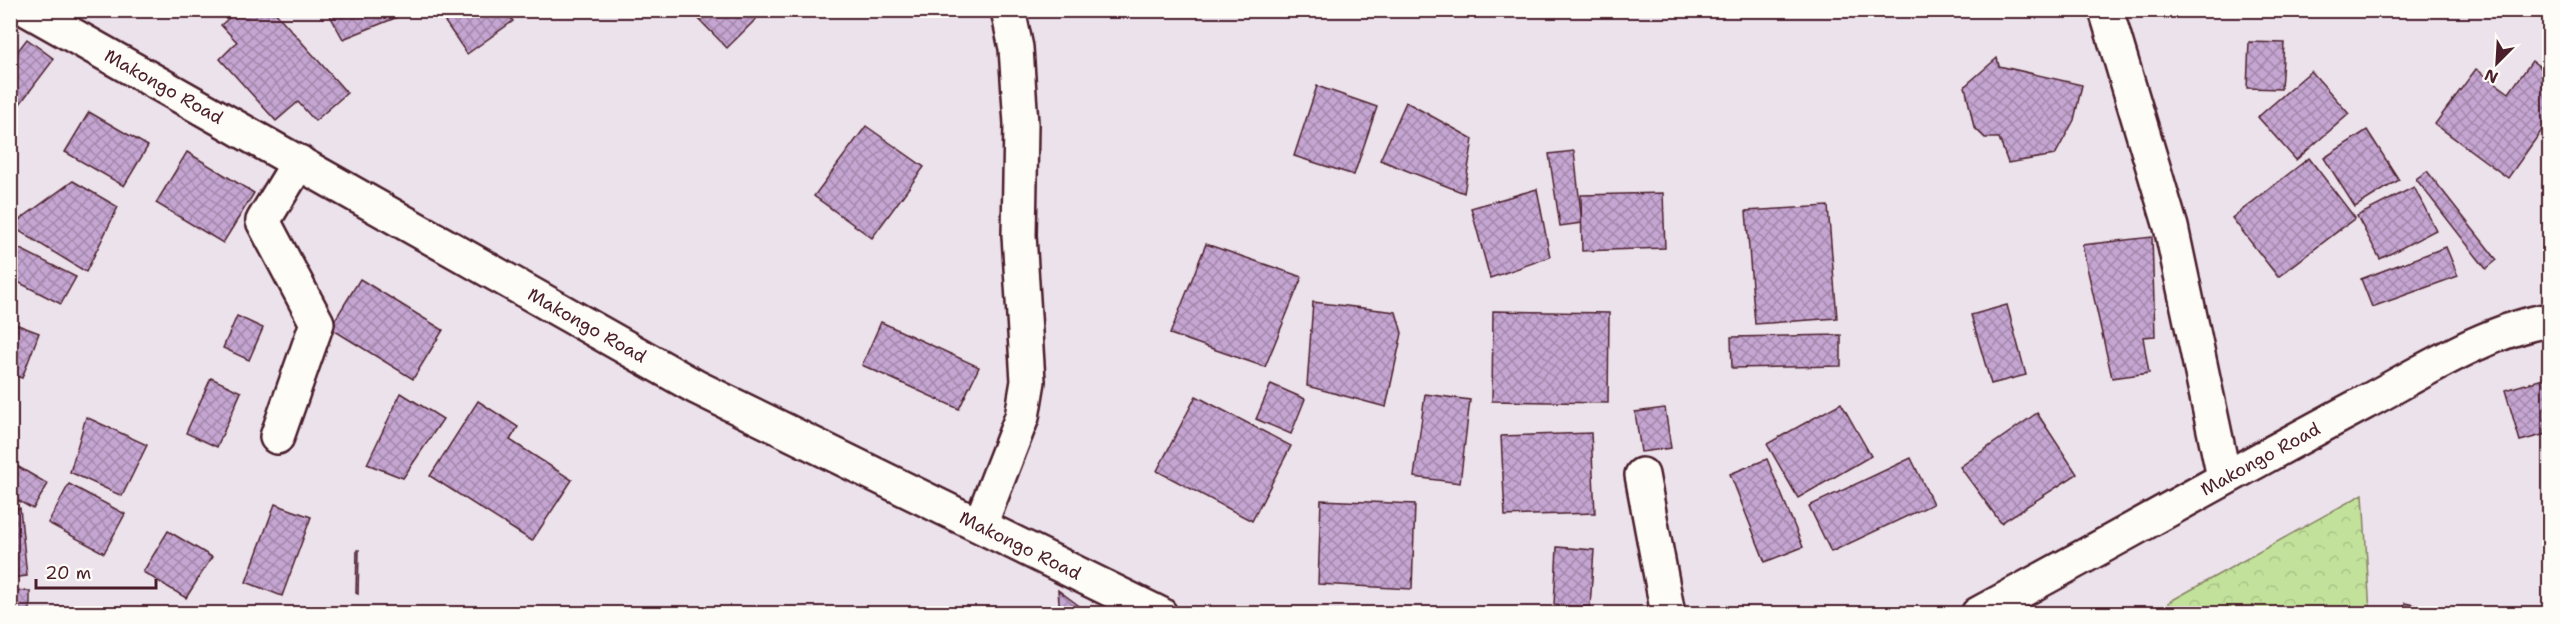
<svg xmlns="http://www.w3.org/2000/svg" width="2560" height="624" viewBox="0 0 2560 624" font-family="'Shantell Sans',sans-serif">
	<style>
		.forest { fill: url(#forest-crowns); stroke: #868063; stroke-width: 1.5 }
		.building { fill: url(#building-cross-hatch); stroke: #4a1f2b; stroke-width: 1.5 }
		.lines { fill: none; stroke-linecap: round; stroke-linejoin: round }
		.minor-casing { stroke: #4a1f2b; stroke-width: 38 }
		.minor { stroke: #fdfcf7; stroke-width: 33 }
		.labels { text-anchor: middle; stroke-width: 4.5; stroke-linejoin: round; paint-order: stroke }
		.street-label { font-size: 18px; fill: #4a1f2b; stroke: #fdfcf7 }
	</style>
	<defs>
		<pattern id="forest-crowns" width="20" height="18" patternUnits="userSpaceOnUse" patternTransform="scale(1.5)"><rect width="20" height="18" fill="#c2e29b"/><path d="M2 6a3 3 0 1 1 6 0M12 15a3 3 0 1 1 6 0" fill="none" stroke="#a8c186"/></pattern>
		<pattern id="building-cross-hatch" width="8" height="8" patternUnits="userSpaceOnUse" patternTransform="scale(1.5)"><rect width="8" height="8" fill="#c5a5d1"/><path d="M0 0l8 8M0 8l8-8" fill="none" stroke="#a286aa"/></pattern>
	</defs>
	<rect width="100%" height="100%" fill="#ece2ec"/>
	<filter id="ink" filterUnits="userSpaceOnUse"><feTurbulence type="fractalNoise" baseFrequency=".0167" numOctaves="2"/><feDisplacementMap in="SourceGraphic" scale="12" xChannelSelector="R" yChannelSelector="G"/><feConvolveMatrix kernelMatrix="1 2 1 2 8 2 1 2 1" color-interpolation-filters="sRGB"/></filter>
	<g filter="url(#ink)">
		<polygon class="forest" points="2363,494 2370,613 2170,613 2169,602"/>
		<g class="building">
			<polygon points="238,10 273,10 347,93 315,121 298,102 276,121 220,59 237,42 221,25"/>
			<polygon points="327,10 397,10 400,16 343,39"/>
			<polygon points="437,10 506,10 513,21 467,54"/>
			<polygon points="693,10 751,10 758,17 727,48 692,12"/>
			<polygon points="27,39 54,59 10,117 10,61"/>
			<polygon points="2249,42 2284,43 2281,89 2247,88"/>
			<polygon points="1997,58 1999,66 2082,85 2074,120 2055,155 2008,163 1999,138 1985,138 1974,127 1965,86"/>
			<polygon points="2532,61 2550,74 2550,131 2548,133 2542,130 2508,178 2435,124 2476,69 2509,93"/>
			<polygon points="2311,71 2349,114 2296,160 2258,117"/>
			<polygon points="1317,86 1377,107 1354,175 1294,156"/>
			<polygon points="1406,102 1473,139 1464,193 1380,160"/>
			<polygon points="89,112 148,146 124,186 65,152"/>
			<polygon points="866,126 924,167 872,238 814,196"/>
			<polygon points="2367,130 2399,180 2355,207 2324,158"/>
			<polygon points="1574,151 1582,223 1560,226 1549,154"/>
			<polygon points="187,152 254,193 223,243 156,203"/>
			<polygon points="2309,158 2355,218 2278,277 2232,218"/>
			<polygon points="2427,171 2497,260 2486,269 2416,179"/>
			<polygon points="73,181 118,207 86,272 11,226"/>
			<polygon points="2414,187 2436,230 2380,259 2357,216"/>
			<polygon points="1537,189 1550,257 1490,278 1471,208"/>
			<polygon points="1663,193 1665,248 1582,251 1581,195"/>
			<polygon points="1828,206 1837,318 1755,324 1746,211"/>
			<polygon points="2152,237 2155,336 2143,337 2149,373 2112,378 2082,245"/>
			<polygon points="10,244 76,277 61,304 10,278"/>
			<polygon points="1206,244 1302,277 1265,367 1170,334"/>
			<polygon points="2446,247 2458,276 2372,307 2361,279"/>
			<polygon points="360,279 443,330 413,379 330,328"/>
			<polygon points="1313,302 1396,312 1402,333 1386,407 1307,386"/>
			<polygon points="2007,305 2026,375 1991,384 1971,315"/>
			<polygon points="1493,311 1609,313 1608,403 1492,401"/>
			<polygon points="237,316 263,328 249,360 223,348"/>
			<polygon points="10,322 39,333 22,378 10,374"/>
			<polygon points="881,322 979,367 959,409 862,365"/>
			<polygon points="1841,335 1841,366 1732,368 1731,337"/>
			<polygon points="2550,377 2550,433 2520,441 2505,390"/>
			<polygon points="211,378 241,392 217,447 186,433"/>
			<polygon points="1271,384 1305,399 1291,434 1256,419"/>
			<polygon points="401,393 443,419 403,478 367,464"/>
			<polygon points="1425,394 1470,400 1460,483 1414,477"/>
			<polygon points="1196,396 1291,446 1252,521 1157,471"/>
			<polygon points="478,401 518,427 510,440 572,480 532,541 430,476"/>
			<polygon points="1841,403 1871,456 1798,498 1767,444"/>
			<polygon points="1665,408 1671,448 1641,452 1635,412"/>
			<polygon points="2037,413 2077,474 2001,523 1960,467"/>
			<polygon points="86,417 147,445 122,496 70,472"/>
			<polygon points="1591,433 1595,513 1505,516 1501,436"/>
			<polygon points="1911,458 1933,504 1831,552 1809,506"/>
			<polygon points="1767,459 1803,547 1765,562 1730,474"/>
			<polygon points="10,462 48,484 33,509 10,496"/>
			<polygon points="69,484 125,514 104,553 48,523"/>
			<polygon points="1321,500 1415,504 1412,589 1318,584"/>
			<polygon points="275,504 311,517 282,596 246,582"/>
			<polygon points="20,508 27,576 10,578 10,509"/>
			<polygon points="168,531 212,557 186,598 143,572"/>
			<polygon points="1557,547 1594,550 1590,607 1554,605"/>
			<polygon points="357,550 359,550 358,594 356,593"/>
			<polygon points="10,590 30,591 30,614 10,614"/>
			<polygon points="1058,590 1090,614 1060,614"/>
			<polygon points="2405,603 2455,614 2403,614"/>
			<rect x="60" y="607" width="36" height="7"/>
		</g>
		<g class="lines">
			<defs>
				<g id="minor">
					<path id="s1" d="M28,10L696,387L1160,614"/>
					<polyline points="2106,10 2171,227 2224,477"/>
					<polyline points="277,437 317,323 263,221 299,162"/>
					<polyline points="1642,475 1668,614"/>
					<polyline points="980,525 1022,417 1028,381 1019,235 1021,124 1016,48 1008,10"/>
					<path id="s2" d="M1978,614C2107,545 2234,472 2364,403C2419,374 2489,329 2550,320"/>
				</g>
			</defs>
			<use href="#minor" class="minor-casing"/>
			<use href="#minor" class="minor"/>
		</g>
	</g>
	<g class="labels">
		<g class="street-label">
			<text dy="6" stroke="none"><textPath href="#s1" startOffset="156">Makongo Road</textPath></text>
			<text dy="6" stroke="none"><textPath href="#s1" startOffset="642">Makongo Road</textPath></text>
			<text dy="6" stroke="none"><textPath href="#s2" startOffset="322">Makongo Road</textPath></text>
			<text dy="6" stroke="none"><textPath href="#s1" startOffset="1128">Makongo Road</textPath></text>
		</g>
	</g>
	<rect width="2560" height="624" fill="none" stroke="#fdfcf7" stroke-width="36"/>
	<rect x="18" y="18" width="2524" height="588" fill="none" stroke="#4a1f2b" stroke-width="2" filter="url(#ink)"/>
	<g transform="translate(2497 63) rotate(204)" stroke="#fdfcf7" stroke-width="4.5" paint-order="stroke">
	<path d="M0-4.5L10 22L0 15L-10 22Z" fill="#4a1f2b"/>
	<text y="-9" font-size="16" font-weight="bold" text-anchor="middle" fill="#4a1f2b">N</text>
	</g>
	<path d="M36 579v9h120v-9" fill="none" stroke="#4a1f2b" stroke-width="3"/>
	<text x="45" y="579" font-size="18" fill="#4a1f2b" stroke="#fdfcf7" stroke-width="4.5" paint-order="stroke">20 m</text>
</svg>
